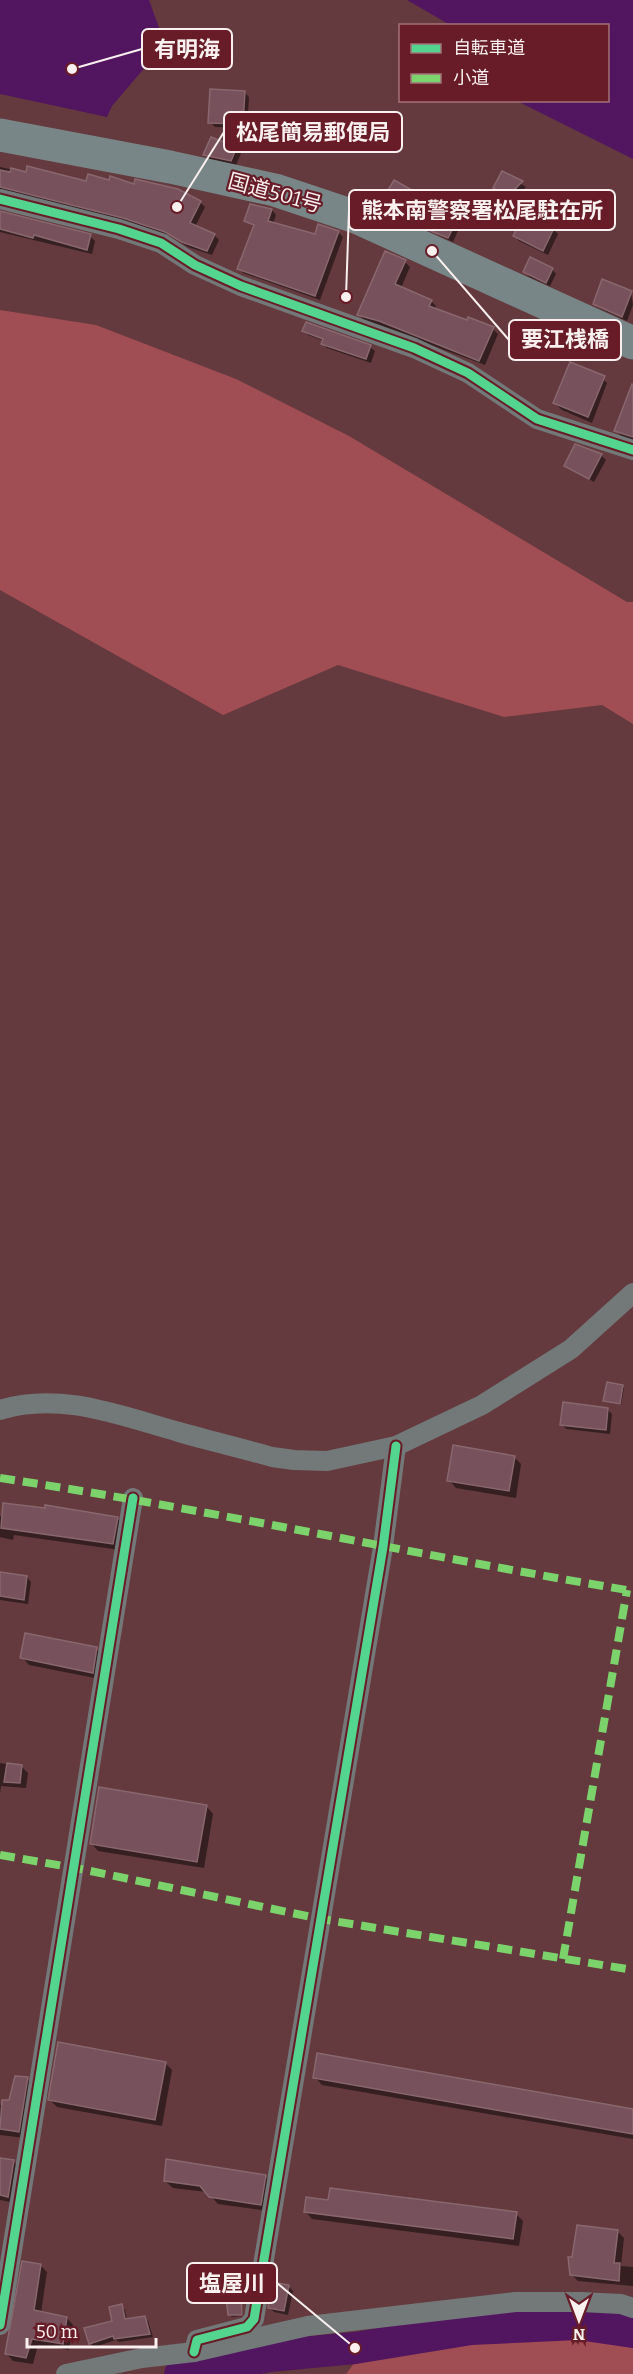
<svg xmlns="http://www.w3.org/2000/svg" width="633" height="2374" viewBox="0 0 633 2374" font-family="Bitter,'Noto Sans JP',serif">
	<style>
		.green { fill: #a14d54 }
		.water { fill: #521660 }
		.shadow { fill: #0007 }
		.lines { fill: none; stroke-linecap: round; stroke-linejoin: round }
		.river { stroke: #521660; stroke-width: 32 }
		.building { fill: #77515b; stroke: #89676e; stroke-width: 1.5 }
		.minor { stroke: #737879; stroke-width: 20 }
		.trunk { stroke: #788687; stroke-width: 33 }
		.quiet { stroke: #7cd36c; stroke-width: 8; stroke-dasharray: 15 8; stroke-linecap: butt }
		.cycleway-casing { stroke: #681c27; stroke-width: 13 }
		.cycleway { stroke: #53d58f; stroke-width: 9 }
		.labels { text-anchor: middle; stroke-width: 4.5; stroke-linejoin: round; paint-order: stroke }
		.street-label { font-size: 21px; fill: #faf0f0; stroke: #681c27 }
		.leader { fill: none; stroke: #faf0f0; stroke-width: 2 }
		.callout-dot { fill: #faf0f0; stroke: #681c27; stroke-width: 2 }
		.callout { fill: #681c27; stroke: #faf0f0; stroke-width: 2 }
		.callout-label { font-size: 22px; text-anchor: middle; font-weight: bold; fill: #faf0f0 }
	</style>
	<rect width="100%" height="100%" fill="#643a3e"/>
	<g class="green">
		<polygon points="0,310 96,325 236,379 349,436 627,602 633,602 633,724 602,705 504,717 338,665 223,715 0,590"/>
		<polygon points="516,2337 618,2339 633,2347 633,2374 346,2374 355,2362 382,2355"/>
	</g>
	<g class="water">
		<polygon points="0,0 149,0 165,44 112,106 107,117 0,94"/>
		<polygon points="407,0 633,0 633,159 517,101 608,100 608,26 450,25"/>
	</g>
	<g class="shadow">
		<polygon points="244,92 249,97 247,128 215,127 210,122"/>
		<polygon points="236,148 241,153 236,165 210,159 205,155"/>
		<polygon points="0,167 27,173 200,202 205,207 195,227 214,235 219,240 212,255 188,247 172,236 128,222 0,194"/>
		<polygon points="503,173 526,187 513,200 495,188"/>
		<polygon points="394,182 423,200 415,215 386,197"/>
		<polygon points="251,205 272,210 276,215 273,224 316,236 319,226 339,233 343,237 320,300 243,273 239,268 255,227 245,221"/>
		<polygon points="0,213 90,236 95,241 92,254 0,232"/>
		<polygon points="457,219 461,224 453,242 438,235 433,230"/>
		<polygon points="553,229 558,234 548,255 519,241 515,236"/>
		<polygon points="405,262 410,267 401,288 431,301 436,306 435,310 493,329 498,334 485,365 364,320 358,314"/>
		<polygon points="552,269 556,274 550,286 529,277 525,272"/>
		<polygon points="631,292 633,305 627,321 599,308 594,304"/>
		<polygon points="304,331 370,347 375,351 371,363 327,348 323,344 324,341 308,335"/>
		<polygon points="600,376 607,383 592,423 562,410 554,403"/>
		<polygon points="633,385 633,441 622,437 616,431"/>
		<polygon points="601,455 606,460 594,482 566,466"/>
		<polygon points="622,1386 624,1388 621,1405 605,1401"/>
		<polygon points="607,1409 612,1414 610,1434 566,1429 562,1424"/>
		<polygon points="514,1457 521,1464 516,1498 456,1488 449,1480"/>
		<polygon points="0,1516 117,1518 124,1525 120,1550 14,1535 13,1540 0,1537"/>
		<polygon points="0,1574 27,1577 31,1582 28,1604 0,1600"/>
		<polygon points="96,1649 103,1656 100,1679 29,1665 22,1657"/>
		<polygon points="0,1763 22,1767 28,1773 26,1788 1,1786 0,1794"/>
		<polygon points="206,1806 213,1814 204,1868 98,1851 91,1843"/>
		<polygon points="165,2063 172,2070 162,2126 57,2107 50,2100"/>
		<polygon points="315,2077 633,2110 633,2139 322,2085"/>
		<polygon points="27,2079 34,2086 25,2138 0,2135 0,2105 10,2102"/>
		<polygon points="0,2160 14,2162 21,2169 15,2203 0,2200"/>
		<polygon points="265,2176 273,2184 268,2211 218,2204 207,2192 173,2188 165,2181"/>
		<polygon points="329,2202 516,2214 523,2221 519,2246 312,2219 305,2211"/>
		<polygon points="617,2231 624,2238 621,2266 633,2267 633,2286 578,2281 571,2274"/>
		<polygon points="40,2265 47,2272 41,2313 67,2318 73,2325 69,2350 38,2345 33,2364 13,2361 7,2354"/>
		<polygon points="288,2286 293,2291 288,2315 274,2312 270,2308"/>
		<polygon points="241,2295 243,2316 232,2317 230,2315"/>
		<polygon points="121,2306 125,2310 127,2320 144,2318 148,2321 153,2337 119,2342 116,2340 94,2347 90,2343 114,2322"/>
	</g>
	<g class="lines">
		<polyline class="river" points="180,2374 269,2356 355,2348 471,2329 578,2324 633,2332"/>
	</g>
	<g class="building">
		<polygon points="210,89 245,91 243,124 208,123"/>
		<polygon points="211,137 237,147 231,161 203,155"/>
		<polygon points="27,166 86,181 88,174 109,180 110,176 134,184 135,179 178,189 201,201 190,223 215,234 207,251 182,242 165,232 123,218 0,187 0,170 10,172 11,168 26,172"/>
		<polygon points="502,171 523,181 508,196 493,188"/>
		<polygon points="394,180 419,194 410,212 384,197"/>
		<polygon points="250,204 272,209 268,221 315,234 318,224 339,231 315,296 237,269 254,225 244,221"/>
		<polygon points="441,210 458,218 448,238 431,231"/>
		<polygon points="0,211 91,234 87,250 34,235 33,238 0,229"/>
		<polygon points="525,213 554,228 543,251 513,236"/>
		<polygon points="385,251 406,260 395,284 432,300 429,306 467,320 468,317 494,327 479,361 379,321 357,315"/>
		<polygon points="530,257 553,268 546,283 523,272"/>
		<polygon points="602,279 632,291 622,317 593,304"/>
		<polygon points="306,322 371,345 366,359 321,344 323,339 302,331"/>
		<polygon points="570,362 605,376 588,417 553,403"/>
		<polygon points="632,384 633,385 633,437 614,431"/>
		<polygon points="575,444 602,454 589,479 564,466"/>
		<polygon points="607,1382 623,1385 620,1404 603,1401"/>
		<polygon points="563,1402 608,1408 606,1430 560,1425"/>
		<polygon points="453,1445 515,1456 509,1491 447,1481"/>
		<polygon points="3,1503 45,1508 45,1505 118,1517 113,1544 1,1528"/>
		<polygon points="0,1572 27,1576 24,1600 0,1596"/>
		<polygon points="25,1633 97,1647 93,1673 20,1658"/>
		<polygon points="7,1763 22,1765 20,1783 4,1782"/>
		<polygon points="99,1787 207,1805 197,1862 90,1844"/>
		<polygon points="58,2042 166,2062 155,2120 48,2100"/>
		<polygon points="317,2053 633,2109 633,2134 313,2078"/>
		<polygon points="15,2076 28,2077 19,2132 0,2129 2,2100 9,2100"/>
		<polygon points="0,2158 14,2160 8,2197 0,2195"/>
		<polygon points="166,2159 266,2175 261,2205 209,2197 200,2186 164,2181"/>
		<polygon points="330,2188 517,2212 513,2239 304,2212 306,2197 328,2200"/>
		<polygon points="577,2225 618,2230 614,2263 620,2263 619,2281 570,2275 568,2257 572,2257"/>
		<polygon points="22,2261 41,2264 34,2310 67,2317 63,2344 32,2339 26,2358 5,2354"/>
		<polygon points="272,2282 289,2285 284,2311 268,2308"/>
		<polygon points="241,2293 242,2315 228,2315 226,2297"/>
		<polygon points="122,2304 125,2319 145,2316 150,2334 114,2339 113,2336 89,2344 84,2328 112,2321 109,2307"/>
	</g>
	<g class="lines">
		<g class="minor">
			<polyline points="0,199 119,229 161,243 195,265 241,286 414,348 468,373 537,419 633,450"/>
			<path d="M0,1410C60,1391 121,1416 179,1432C210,1441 241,1448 272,1457L294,1460L327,1461L396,1446L482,1405L571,1349L633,1293"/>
			<polyline points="0,2325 133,1498"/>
			<polyline points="194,2352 197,2340 247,2327 254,2319 383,1547 396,1446"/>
			<polyline points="66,2374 142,2358 194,2352 308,2326 515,2302 581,2302 621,2304 633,2308"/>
		</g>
		<polyline class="trunk" points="0,135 170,167 275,190 356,217 633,343"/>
		<g class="quiet">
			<path d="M0,1478C212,1510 421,1556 633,1591"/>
			<polyline points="0,1855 81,1869 321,1919 633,1970"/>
			<polyline points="563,1959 627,1590"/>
		</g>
		<defs>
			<g id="cycleway">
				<polyline points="0,199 119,229 161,243 195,265 241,286 414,348 468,373 537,419 633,450"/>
				<polyline points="0,2325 133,1498"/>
				<polyline points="194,2352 197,2340 247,2327 254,2319 383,1547 396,1446"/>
			</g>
		</defs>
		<use href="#cycleway" class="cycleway-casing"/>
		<use href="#cycleway" class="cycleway"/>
	</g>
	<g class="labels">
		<g class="street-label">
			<text transform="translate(275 193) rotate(15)" y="7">国道501号</text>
		</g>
	</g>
	<path class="leader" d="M72 69L142 49M177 207L224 132M346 297L349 210M432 251L509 340M355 2348L277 2283"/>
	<g class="callout-dot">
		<circle cx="72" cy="69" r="6"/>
		<circle cx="177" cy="207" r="6"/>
		<circle cx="346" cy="297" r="6"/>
		<circle cx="432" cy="251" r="6"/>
		<circle cx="355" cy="2348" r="6"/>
	</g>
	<g class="callout">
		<rect x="142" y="29" width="90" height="40" rx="6"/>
		<rect x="224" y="112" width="178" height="40" rx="6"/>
		<rect x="349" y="190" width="266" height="40" rx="6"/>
		<rect x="509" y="320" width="112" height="40" rx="6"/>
		<rect x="187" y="2263" width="90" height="40" rx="6"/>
	</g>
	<g class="callout-label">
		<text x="187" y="57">有明海</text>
		<text x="313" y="140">松尾簡易郵便局</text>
		<text x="482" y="218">熊本南警察署松尾駐在所</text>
		<text x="565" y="347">要江桟橋</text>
		<text x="232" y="2291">塩屋川</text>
	</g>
	<rect x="399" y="24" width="210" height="78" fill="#681c27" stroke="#a27177" stroke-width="1.5"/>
	<rect x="411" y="44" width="30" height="9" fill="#53d58f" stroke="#a27177" stroke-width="1.5"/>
	<text x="453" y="54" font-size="18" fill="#faf0f0">自転車道</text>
	<rect x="411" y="74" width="30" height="9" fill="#7cd36c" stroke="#a27177" stroke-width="1.5"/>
	<text x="453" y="84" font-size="18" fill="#faf0f0">小道</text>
	<g transform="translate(579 2320) rotate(180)" stroke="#681c27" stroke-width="4.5" paint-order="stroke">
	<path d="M0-4.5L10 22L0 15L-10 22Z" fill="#faf0f0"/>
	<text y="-9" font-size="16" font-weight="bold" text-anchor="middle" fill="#faf0f0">N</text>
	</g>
	<path d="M27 2338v9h129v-9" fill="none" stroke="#faf0f0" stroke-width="3"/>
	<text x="36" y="2338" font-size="18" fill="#faf0f0" stroke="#681c27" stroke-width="4.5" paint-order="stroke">50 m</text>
</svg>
